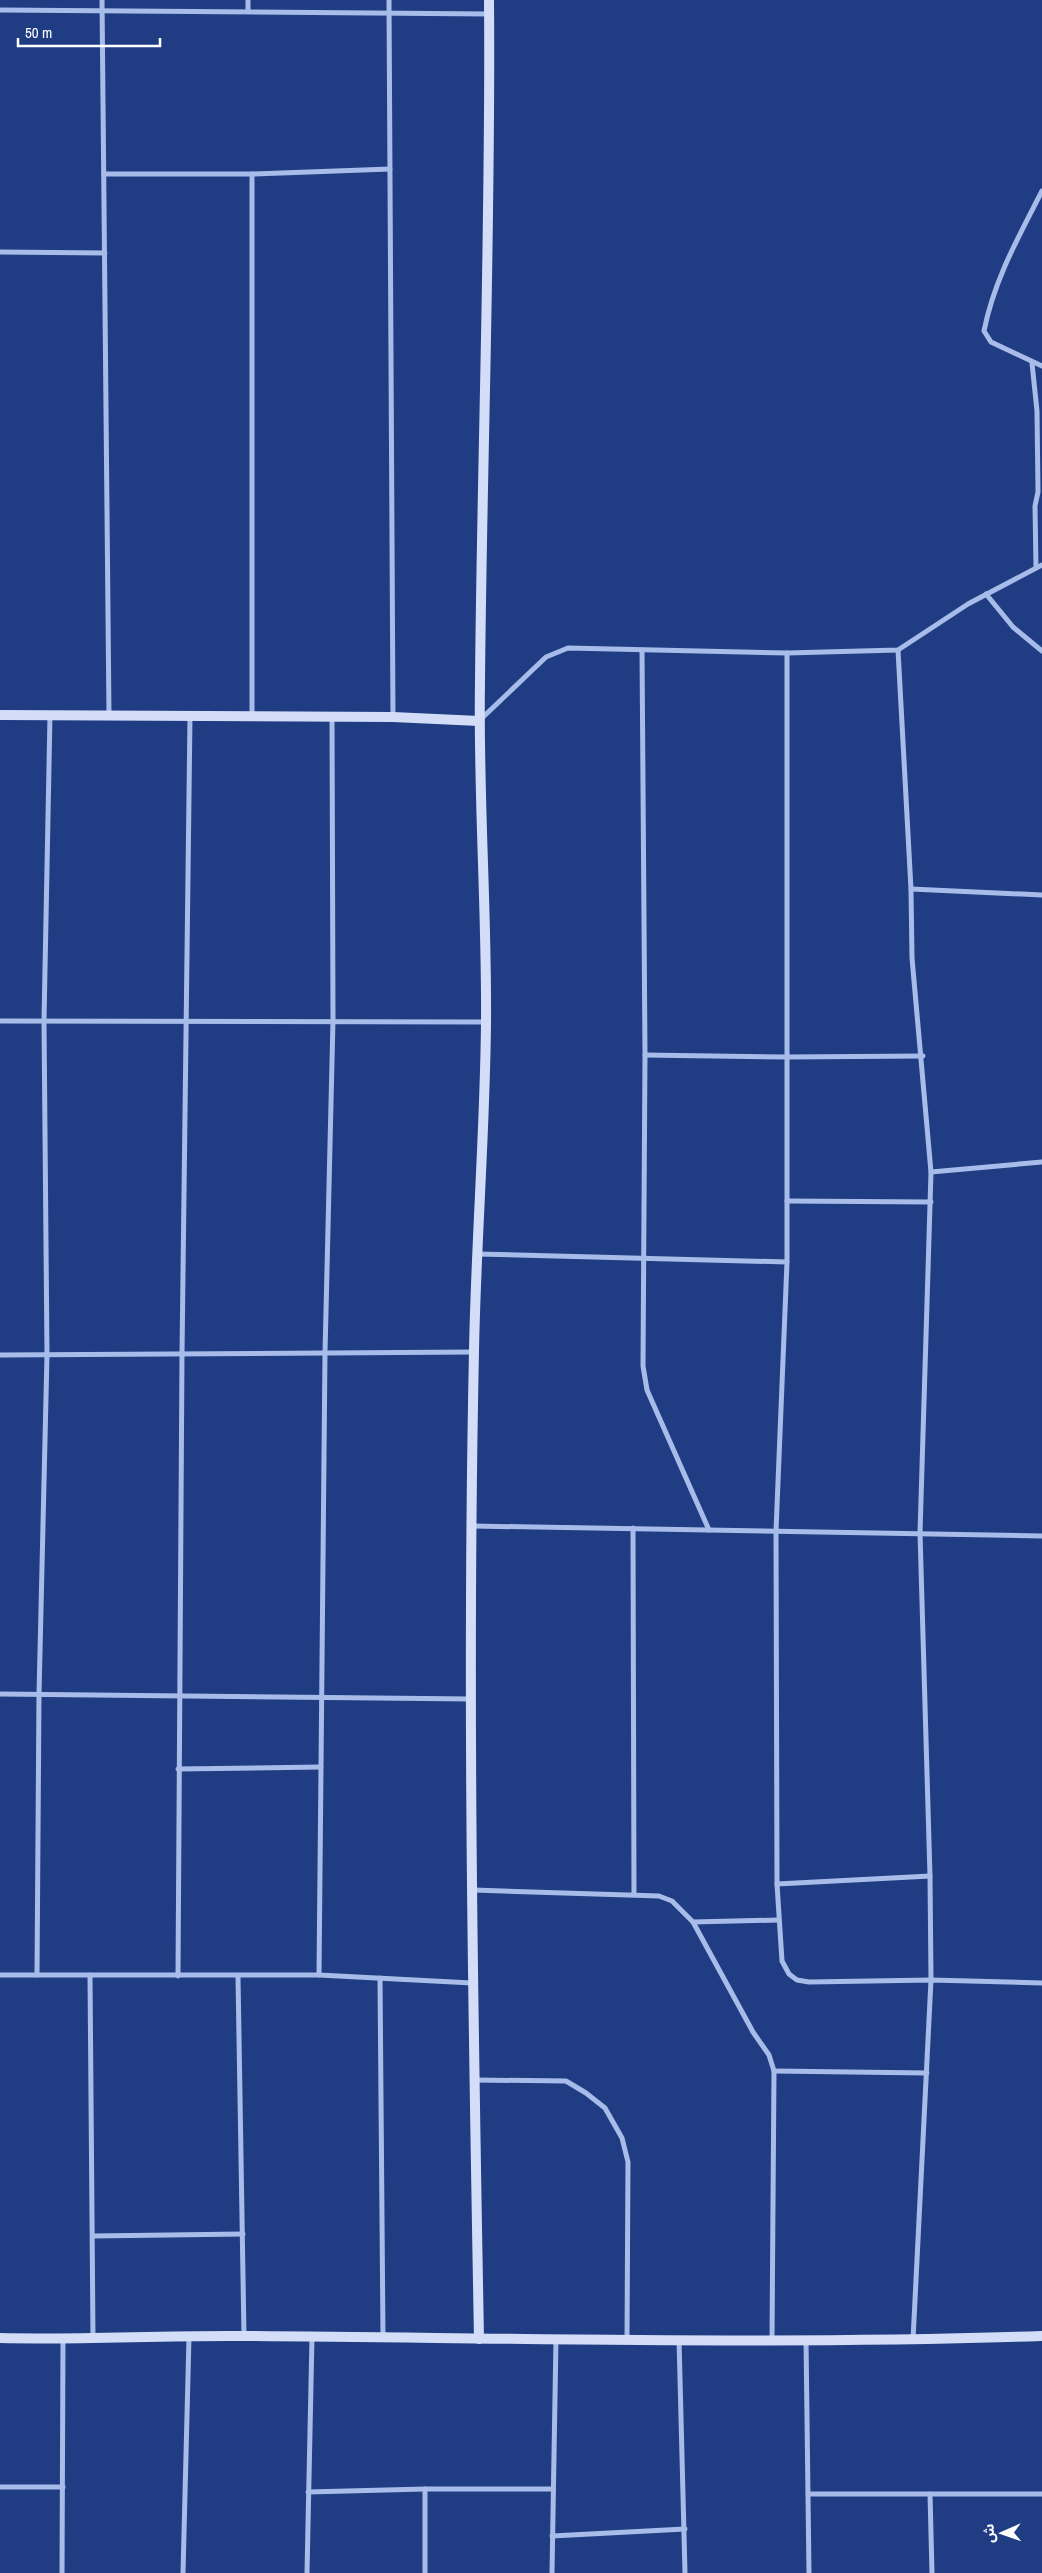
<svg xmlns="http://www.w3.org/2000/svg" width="1042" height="2573" viewBox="0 0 1042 2573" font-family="'Archivo Narrow','Noto Sans Arabic',sans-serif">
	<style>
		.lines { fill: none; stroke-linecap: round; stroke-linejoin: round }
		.street { stroke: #a8bce9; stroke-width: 5 }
		.secondary { stroke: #d3ddf7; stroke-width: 10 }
	</style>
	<rect width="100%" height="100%" fill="#203d84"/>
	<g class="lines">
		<g class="street">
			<polyline points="102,0 109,715"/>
			<polyline points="389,0 393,717"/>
			<polyline points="0,10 489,14"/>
			<polyline points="248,11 248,0"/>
			<polyline points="104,174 252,174 390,169"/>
			<path d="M1042,191C1019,236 994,280 984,331L991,342L1042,366"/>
			<polyline points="0,252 105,253"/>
			<polyline points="1032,363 1037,411 1038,492 1035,506 1036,568"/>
			<polyline points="986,594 1013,627 1042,651"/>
			<polyline points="642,650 645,1055 643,1366 647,1390 709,1530"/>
			<polyline points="898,650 911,889 912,958 931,1172 920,1533 930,1876 931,1980 913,2340"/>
			<polyline points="787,653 787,1262 776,1531 777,1884 782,1961 789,1974 797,1980 809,1982 931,1980 1042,1983"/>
			<polyline points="252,716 252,174"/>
			<polyline points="481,719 546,657 568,648 787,653 898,650 968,604 1042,565"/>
			<polyline points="911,889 1042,895"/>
			<polyline points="0,1021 486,1022"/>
			<polyline points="645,1055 787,1057 923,1056"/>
			<polyline points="931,1172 1042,1162"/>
			<polyline points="787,1201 931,1202"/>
			<polyline points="477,1254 787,1262"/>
			<polyline points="0,1355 474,1352"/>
			<polyline points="473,1526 1042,1536"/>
			<polyline points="633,1528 634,1894"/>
			<polyline points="0,1694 471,1699"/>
			<polyline points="178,1769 321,1767"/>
			<polyline points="777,1884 930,1876"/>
			<polyline points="473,1890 659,1896 672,1901 693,1922 753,2032 769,2055 774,2071 772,2340"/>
			<polyline points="693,1922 779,1920"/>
			<polyline points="0,1975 319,1975 472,1983"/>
			<polyline points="37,1975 39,1694 47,1355 44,1021 50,715"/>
			<polyline points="90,1975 93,2338"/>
			<polyline points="319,1975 325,1353 333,1020 332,716"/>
			<polyline points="178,1976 182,1354 190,716"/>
			<polyline points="238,1977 244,2336"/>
			<polyline points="380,1978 383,2338"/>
			<polyline points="774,2071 927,2073"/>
			<polyline points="475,2080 566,2081 586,2093 605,2108 622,2138 628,2162 627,2339"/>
			<polyline points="93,2236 243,2234"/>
			<polyline points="679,2339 685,2573"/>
			<polyline points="806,2340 809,2573"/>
			<polyline points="0,2487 63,2487"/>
			<polyline points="308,2492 425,2489 553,2489"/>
			<polyline points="808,2494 1042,2494"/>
			<polyline points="930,2494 932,2573"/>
			<polyline points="552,2536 685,2529"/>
			<polyline points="62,2573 63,2340"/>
			<polyline points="183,2573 189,2337"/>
			<polyline points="307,2573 312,2337"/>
			<polyline points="425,2573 425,2489"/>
			<polyline points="552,2573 556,2339"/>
		</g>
		<g class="secondary">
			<polyline points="0,715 393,717 479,721"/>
			<path d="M0,2338C82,2340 164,2335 246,2336C511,2338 777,2345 1042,2336"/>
			<path d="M479,2339C473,2010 467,1680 474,1351C476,1242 485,1132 486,1023C487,909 478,795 480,682C482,454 491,227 489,0"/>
		</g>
	</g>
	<g transform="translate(1002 2533) rotate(268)" stroke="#203d84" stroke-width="4" paint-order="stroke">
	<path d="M0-4L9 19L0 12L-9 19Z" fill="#ffffff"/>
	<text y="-8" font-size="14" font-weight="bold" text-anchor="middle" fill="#ffffff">ش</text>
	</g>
	<path d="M18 38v8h142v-8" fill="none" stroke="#ffffff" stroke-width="2.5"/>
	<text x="25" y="38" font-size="15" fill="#ffffff" stroke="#203d84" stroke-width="4" paint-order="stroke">50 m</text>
</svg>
